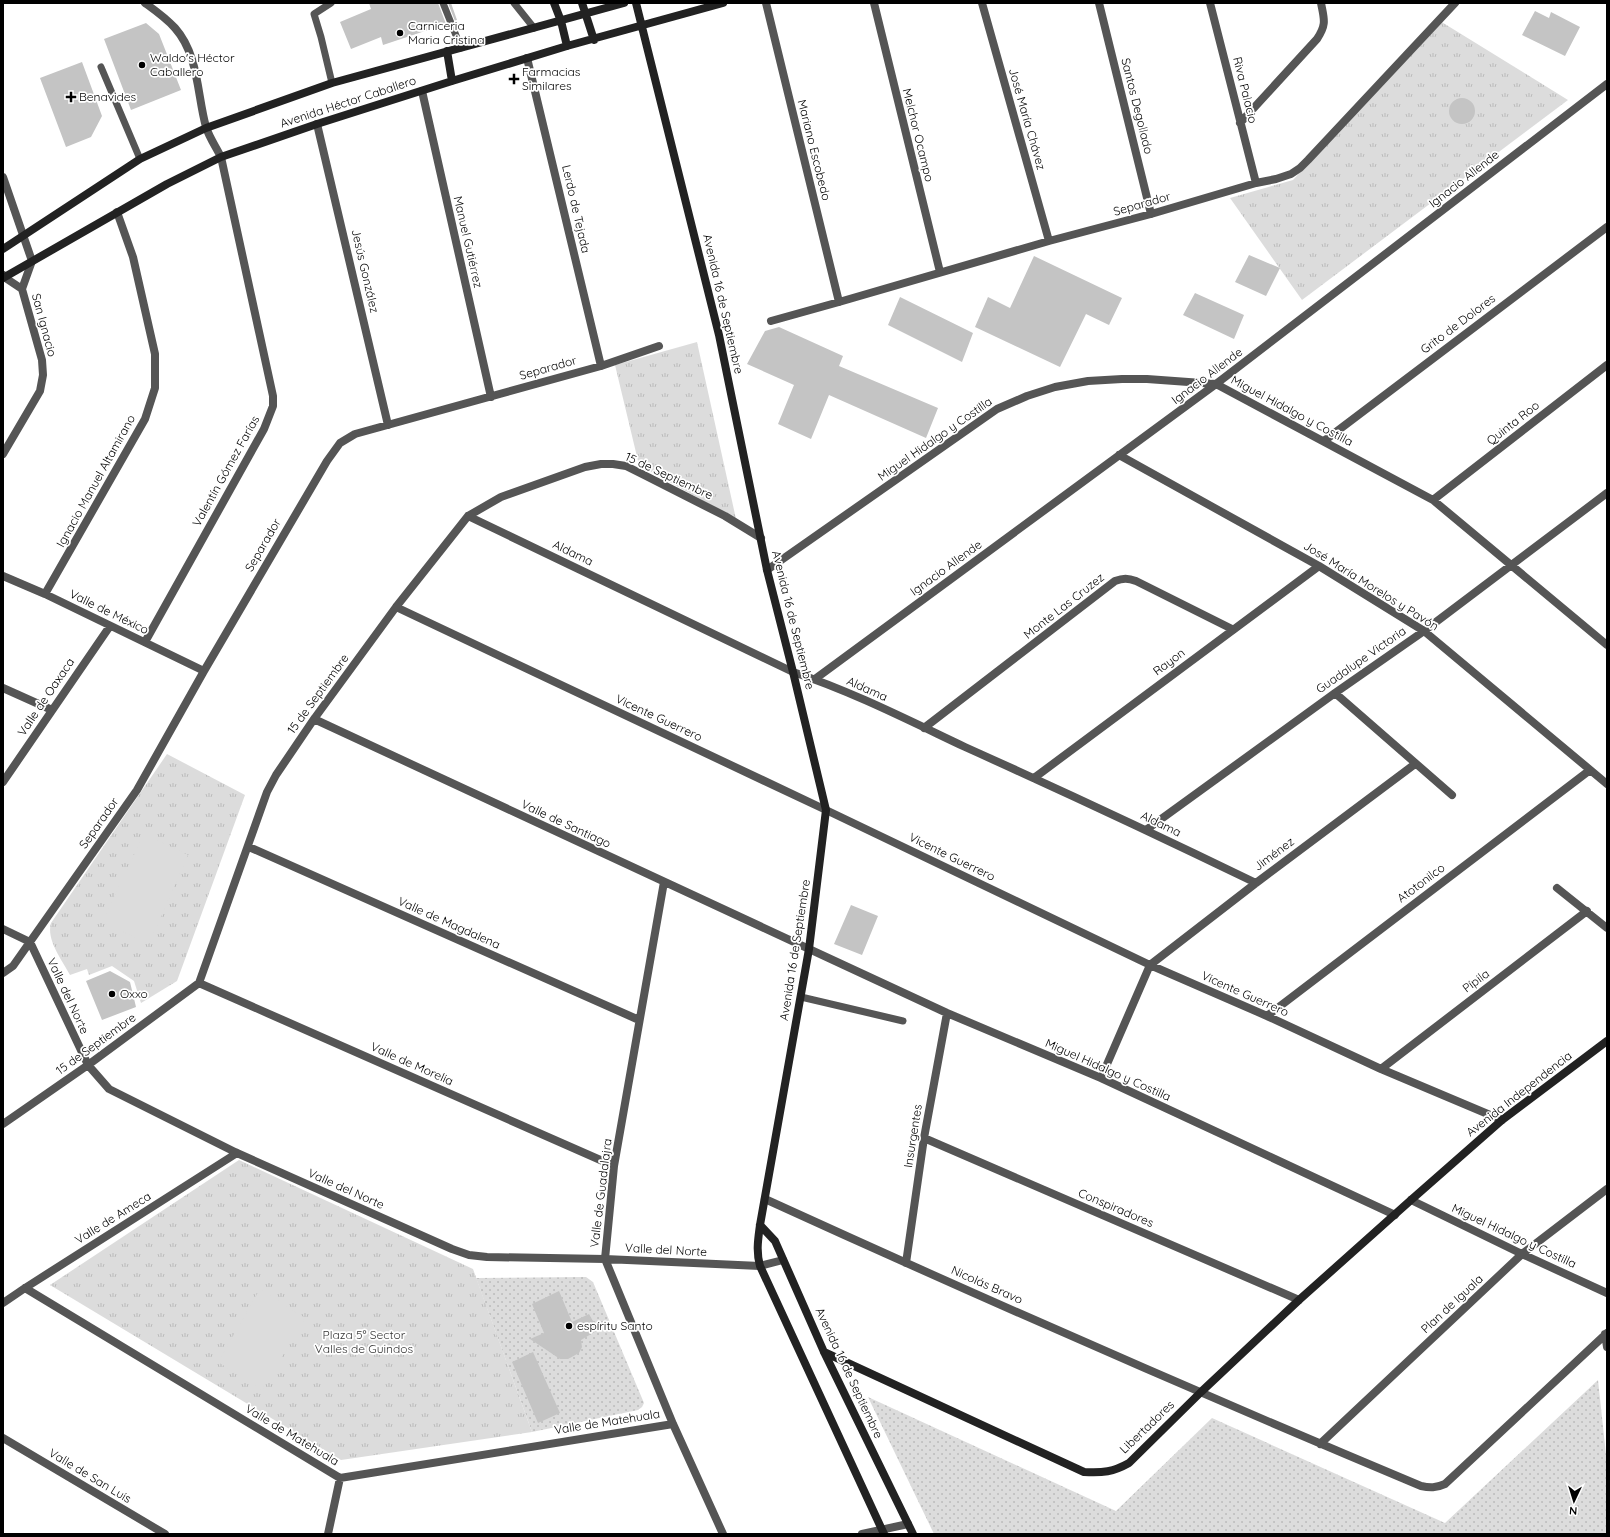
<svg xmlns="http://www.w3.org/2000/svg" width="1610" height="1537" font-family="Quicksand,sans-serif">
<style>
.grass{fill:url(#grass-dots)}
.park{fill:url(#park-tufts)}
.pitch{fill:#dcdcdc}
.building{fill:#c4c4c4}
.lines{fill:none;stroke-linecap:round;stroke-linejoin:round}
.lane{stroke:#555;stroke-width:7}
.street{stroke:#555;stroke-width:8}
.secondary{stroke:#222;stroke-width:8}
.poi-dot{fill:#000;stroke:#fff;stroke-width:1.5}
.labels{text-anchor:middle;stroke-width:3.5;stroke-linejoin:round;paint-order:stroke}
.poi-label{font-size:12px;fill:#000;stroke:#fff;text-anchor:start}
.street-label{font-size:12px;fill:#000;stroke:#fff}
.park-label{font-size:12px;fill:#333;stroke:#fff}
</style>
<defs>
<pattern id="grass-dots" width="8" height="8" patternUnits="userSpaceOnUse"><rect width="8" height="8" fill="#dcdcdc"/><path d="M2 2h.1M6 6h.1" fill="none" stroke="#bbb" stroke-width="1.8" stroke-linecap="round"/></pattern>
<pattern id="park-tufts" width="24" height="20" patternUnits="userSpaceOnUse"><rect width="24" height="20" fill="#dcdcdc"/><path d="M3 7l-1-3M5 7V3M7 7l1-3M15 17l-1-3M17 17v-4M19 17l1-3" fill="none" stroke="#bbb"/></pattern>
</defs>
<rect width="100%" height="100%" fill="#fff"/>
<!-- grass -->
<path class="grass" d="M 586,1277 L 593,1282 L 644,1403 L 642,1407 L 638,1410 L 532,1432 L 476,1278 Z
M 1598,1380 L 1607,1464 L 1607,1534 L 934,1534 L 868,1397 L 1116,1511 L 1212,1418 L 1445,1523 Z"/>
<!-- park -->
<path class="park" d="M 1440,21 L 1568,100 L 1302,300 L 1230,198 L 1293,180 Z
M 697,342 L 736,519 L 639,465 L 615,365 Z
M 167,754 L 245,795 L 177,981 L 141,1003 L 134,981 L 112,966 L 89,975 L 87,969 L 70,975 C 62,960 46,940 51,923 Z
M 239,1160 L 473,1269 L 532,1432 L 341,1460 L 50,1285 Z"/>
<!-- pitch -->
<path class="pitch" d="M 144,834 L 188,855 L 149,944 L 102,922 Z
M 260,1289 L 305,1318 L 262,1390 L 218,1362 Z"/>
<!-- building -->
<path class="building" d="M 369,3 L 438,3 L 446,24 L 383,45 L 381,37 L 351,49 L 340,22 L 371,9 Z
M 448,3 L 451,3 L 457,20 L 455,21 Z
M 1535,11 L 1549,18 L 1551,12 L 1580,27 L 1565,56 L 1522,35 Z
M 146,23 L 159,34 L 181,90 L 131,110 L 104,39 Z
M 82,62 L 102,116 L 91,137 L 66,147 L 40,78 Z
M1449 111a13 13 0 1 1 26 0a13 13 0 1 1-26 0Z
M 1249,255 L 1280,268 L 1266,296 L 1235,282 Z
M 1034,256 L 1122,298 L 1109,325 L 1086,314 L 1060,367 L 975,327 L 988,297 L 1010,308 Z
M 1195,293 L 1244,315 L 1234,339 L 1183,315 Z
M 900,297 L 973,333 L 962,362 L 888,325 Z
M 779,327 L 843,356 L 839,366 L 938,408 L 926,438 L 829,395 L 811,439 L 778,424 L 794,385 L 747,364 L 765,331 Z
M 851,905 L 878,916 L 862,955 L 834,944 Z
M 110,971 L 130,982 L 136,1007 L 102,1020 L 86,981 Z
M 559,1291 L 572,1322 L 589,1314 L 598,1330 L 581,1340 L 582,1347 L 579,1353 L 568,1359 L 560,1359 L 530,1339 L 544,1333 L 532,1304 Z
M 533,1352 L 560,1413 L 538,1423 L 512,1362 Z"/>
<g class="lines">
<!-- lane -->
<path class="lane" d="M 331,3 L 314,14 L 321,37 L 332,83
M 443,3 L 461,48
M 514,3 L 534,28
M 101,67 L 140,159
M 801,997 L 903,1021"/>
<!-- street -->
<path class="street" d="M 766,3 L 839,302
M 874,3 L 940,272
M 982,3 L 1049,241
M 1099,3 L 1151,214
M 1210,3 L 1256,183
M 527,58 L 601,366
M 422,91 L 491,397
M 1240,123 L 1317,39 C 1327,24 1324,19 1321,3
M 317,124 L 388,425
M 3,177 L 32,261 L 22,289 L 42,360 L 43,375 L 40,391 L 3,454
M 3,275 L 4,277 L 22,289
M 771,321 L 839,302 L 1049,241 L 1151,214 L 1256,183 L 1276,179 L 1291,174 L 1300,168 L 1308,160 L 1455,3
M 1324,441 L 1607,227
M 1119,455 L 1319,566 L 1424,631 L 1607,784
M 1433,500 L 1607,365
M 468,516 L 793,672 C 851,691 910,721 965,747 C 1063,791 1159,836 1256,883
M 767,570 L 997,409 L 1027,396 L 1055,387 L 1088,381 L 1122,379 L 1147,379 L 1216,384 L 1433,500 L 1607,645
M 3,576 L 45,594 L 204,671
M 45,594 L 145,419 L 155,388 L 155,354 L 133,257 L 117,212
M 396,607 L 826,810 L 1150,965 L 1267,1016 L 1381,1069 L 1502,1120
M 145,642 L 264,429 L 273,406 L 273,396 L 221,157 C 216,147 209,137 206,127 C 197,95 199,55 175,28 C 166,18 156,11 145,3
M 815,679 L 1216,384 L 1607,84
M 3,688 L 52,710
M 1335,693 L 1452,795
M 314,719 L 947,1013 L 1101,1078 L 1395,1215
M 924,728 L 1115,581 C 1123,578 1128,578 1136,581 L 1232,629
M 1034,778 L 1319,566
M 3,782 L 110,626
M 1146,830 L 1335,693 L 1424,631 L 1607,493
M 249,847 L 639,1020
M 664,882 L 614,1166 L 605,1259 L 673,1424 L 723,1534
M 1557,888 L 1607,928
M 3,929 L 30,942 L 88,1065 L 109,1089 L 237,1153 L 452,1249 L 469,1255 L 487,1257 L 605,1259 L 760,1266 L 783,1260
M 3,973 L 13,966 L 137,790 L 204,671 L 327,461 L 340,443 L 355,434 L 601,366 L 659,346
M 199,983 L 614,1166
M 1267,1016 L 1590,770
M 1381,1069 L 1587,911
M 1101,1078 L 1150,965 L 1256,883 L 1415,764
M 3,1124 L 88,1065 L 199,983 L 267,792 L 276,775 L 314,719 L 396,607 L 468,516 L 501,497 L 585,467 L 601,464 L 613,464 L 626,466 L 644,475 L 725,516 L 761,538
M 924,1138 L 1299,1300
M 765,1199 C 982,1298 1201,1394 1421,1486 C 1430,1488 1436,1488 1445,1484 L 1607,1333
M 1411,1200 L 1522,1254 L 1607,1293
M 906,1263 L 924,1138 L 947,1013
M 25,1288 L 340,1478 L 673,1424
M 3,1303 L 25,1288 L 237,1153
M 1605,1334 L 1607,1347
M 3,1438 L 165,1534
M 1320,1444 L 1522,1254 L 1607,1189
M 328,1534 L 340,1478
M 862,1534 L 908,1524"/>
<!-- secondary -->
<path class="secondary" d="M 554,3 L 561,21 L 567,46
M 582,3 L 594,40
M 636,3 L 719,335 L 767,570 L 793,672 L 826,810 L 809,949 L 760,1225 C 758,1240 756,1251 760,1266 L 884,1534
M 447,51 L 452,81
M 3,249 L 140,159 L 206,128 L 332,83 L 624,3
M 3,278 L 167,184 L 221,157 L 317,124 L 452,81 L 567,46 L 723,3
M 760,1225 L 775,1241 L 824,1352 L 913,1534
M 824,1352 L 1084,1472 C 1103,1473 1113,1472 1129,1463 L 1201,1392 L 1299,1300 L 1411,1200 L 1502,1120 L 1607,1041"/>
</g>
<!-- markers -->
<g class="poi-dot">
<circle cx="400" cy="33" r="4"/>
<circle cx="142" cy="65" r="4"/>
<path d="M512 73h4v4h4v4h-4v4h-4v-4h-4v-4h4z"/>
<path d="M69 91h4v4h4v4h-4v4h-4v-4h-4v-4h4z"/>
<circle cx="112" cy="994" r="4"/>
<circle cx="569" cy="1326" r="4"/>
</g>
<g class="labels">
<!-- poi labels -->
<g class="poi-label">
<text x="408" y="30">Carniceria<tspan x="408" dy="14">Maria Cristina</tspan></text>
<text x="150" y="62">Waldo's Héctor<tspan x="150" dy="14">Caballero</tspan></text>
<text x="522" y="76">Farmacias<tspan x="522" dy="14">Similares</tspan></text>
<text x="79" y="101">Benavides</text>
<text x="120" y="998">Oxxo</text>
<text x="577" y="1330">espíritu Santo</text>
</g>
<!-- street labels -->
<g class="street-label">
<text transform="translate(1245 90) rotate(76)" y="4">Riva Palacio</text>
<text transform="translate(348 102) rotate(-18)" y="4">Avenida Héctor Caballero</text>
<text transform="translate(1137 106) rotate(76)" y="4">Santos Degollado</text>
<text transform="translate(1027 119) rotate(74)" y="4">José María Chávez</text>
<text transform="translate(918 135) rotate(76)" y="4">Melchor Ocampo</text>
<text transform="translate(814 150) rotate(76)" y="4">Mariano Escobedo</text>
<text transform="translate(1464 179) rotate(-38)" y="4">Ignacio Allende</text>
<text transform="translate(1142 204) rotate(-16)" y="4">Separador</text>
<text transform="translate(576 209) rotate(77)" y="4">Lerdo de Tejada</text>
<text transform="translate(468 242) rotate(77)" y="4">Manuel Gutiérrez</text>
<text transform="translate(365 271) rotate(77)" y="4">Jesús González</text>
<text transform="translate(723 304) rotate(77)" y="4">Avenida 16 de Septiembre</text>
<text transform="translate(1458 324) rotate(-37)" y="4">Grito de Dolores</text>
<text transform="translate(44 325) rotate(75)" y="4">San Ignacio</text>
<text transform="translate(548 368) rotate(-16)" y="4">Separador</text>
<text transform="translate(1207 376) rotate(-37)" y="4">Ignacio Allende</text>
<text transform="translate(1292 411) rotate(28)" y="4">Miguel Hidalgo y Costilla</text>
<text transform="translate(1513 423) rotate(-38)" y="4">Quinta Roo</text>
<text transform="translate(935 439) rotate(-35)" y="4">Miguel Hidalgo y Costilla</text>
<text transform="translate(226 471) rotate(-61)" y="4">Valentín Gómez Farías</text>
<text transform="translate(669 476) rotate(25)" y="4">15 de Septiembre</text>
<text transform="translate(96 481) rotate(-61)" y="4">Ignacio Manuel Altamirano</text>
<text transform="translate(263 545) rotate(-60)" y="4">Separador</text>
<text transform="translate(573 553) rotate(26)" y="4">Aldama</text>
<text transform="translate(946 568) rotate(-36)" y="4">Ignacio Allende</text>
<text transform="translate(1371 586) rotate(32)" y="4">José María Morelos y Pavón</text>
<text transform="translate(1064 606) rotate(-38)" y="4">Monte Las Cruzez</text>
<text transform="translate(109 612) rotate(26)" y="4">Valle de México</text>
<text transform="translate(793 620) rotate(76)" y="4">Avenida 16 de Septiembre</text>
<text transform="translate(1361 660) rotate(-35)" y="4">Guadalupe Victoria</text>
<text transform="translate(1169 662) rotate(-37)" y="4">Rayon</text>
<text transform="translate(867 689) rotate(24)" y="4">Aldama</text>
<text transform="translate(318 694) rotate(-54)" y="4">15 de Septiembre</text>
<text transform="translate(46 697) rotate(-56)" y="4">Valle de Oaxaca</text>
<text transform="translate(659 718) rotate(25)" y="4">Vicente Guerrero</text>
<text transform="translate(99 823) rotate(-55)" y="4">Separador</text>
<text transform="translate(566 824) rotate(25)" y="4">Valle de Santiago</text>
<text transform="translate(1161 824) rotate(26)" y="4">Aldama</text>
<text transform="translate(1274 854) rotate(-37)" y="4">Jiménez</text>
<text transform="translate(952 857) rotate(26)" y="4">Vicente Guerrero</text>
<text transform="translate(1421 883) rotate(-37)" y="4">Atotonilco</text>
<text transform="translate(449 923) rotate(24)" y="4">Valle de Magdalena</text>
<text transform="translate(795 950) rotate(-81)" y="4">Avenida 16 de Septiembre</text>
<text transform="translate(1476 981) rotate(-37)" y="4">Pípila</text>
<text transform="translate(1245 994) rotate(24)" y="4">Vicente Guerrero</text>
<text transform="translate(68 996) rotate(65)" y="4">Valle del Norte</text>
<text transform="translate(96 1044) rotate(-36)" y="4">15 de Septiembre</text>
<text transform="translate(412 1064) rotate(24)" y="4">Valle de Morelia</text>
<text transform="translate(1108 1070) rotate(24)" y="4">Miguel Hidalgo y Costilla</text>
<text transform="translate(1519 1094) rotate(-38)" y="4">Avenida Independencia</text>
<text transform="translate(913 1136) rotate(-81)" y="4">Insurgentes</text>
<text transform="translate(346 1189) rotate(24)" y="4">Valle del Norte</text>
<text transform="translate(601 1193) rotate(-83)" y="4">Valle de Guadalajra</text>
<text transform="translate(1116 1208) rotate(23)" y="4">Conspiradores</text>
<text transform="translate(113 1218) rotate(-32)" y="4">Valle de Ameca</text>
<text transform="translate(1514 1236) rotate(25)" y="4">Miguel Hidalgo y Costilla</text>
<text transform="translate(666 1250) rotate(3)" y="4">Valle del Norte</text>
<text transform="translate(987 1285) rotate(24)" y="4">Nicolás Bravo</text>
<text transform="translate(1452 1304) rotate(-43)" y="4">Plan de Iguala</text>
<text transform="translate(849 1373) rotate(65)" y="4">Avenida 16 de Septiembre</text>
<text transform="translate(607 1422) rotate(-9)" y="4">Valle de Matehuala</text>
<text transform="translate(1147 1427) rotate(-44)" y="4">Libertadores</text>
<text transform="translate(292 1435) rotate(31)" y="4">Valle de Matehuala</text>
<text transform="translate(90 1476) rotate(31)" y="4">Valle de San Luis</text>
</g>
<!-- park labels -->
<g class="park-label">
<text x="364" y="1339">Plaza 5° Sector<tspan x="364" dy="14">Valles de Guindos</tspan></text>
</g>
</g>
<!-- border -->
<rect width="1610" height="1537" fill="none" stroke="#000000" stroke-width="8"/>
<!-- north arrow -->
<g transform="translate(1574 1501) rotate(184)" stroke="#ffffff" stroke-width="3" paint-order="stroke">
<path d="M0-3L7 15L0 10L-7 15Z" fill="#000000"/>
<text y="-6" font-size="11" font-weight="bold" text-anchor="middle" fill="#000000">N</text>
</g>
</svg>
